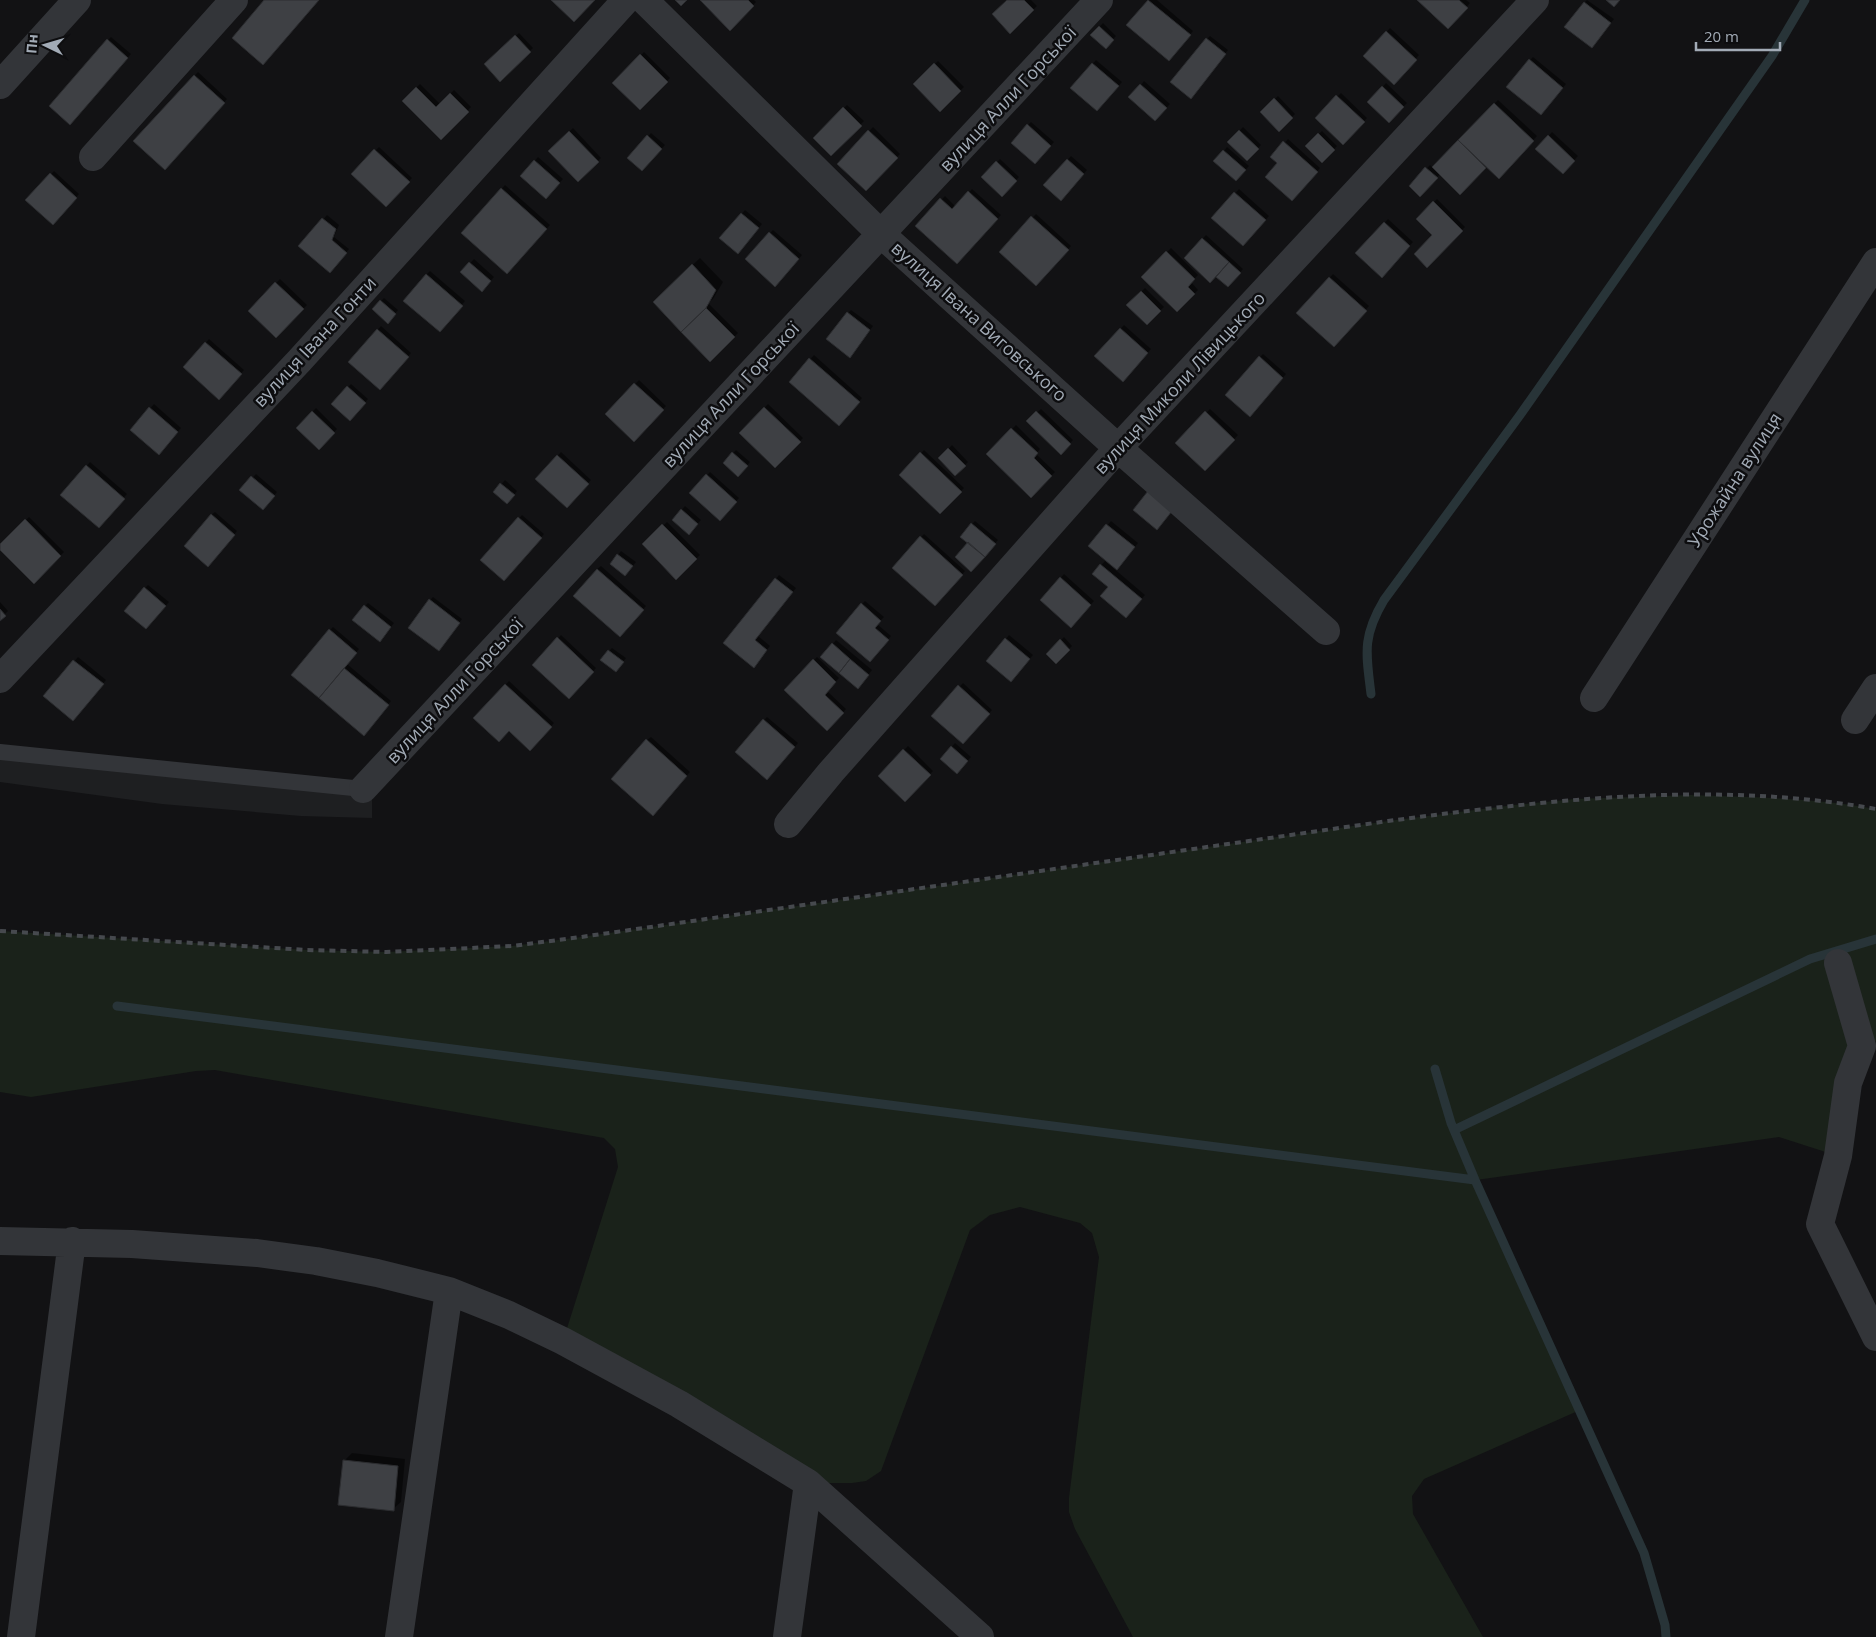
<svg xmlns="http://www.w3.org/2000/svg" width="1876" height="1637" font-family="'Open Sans',sans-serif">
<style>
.built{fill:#1e1f21}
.green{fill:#1a221a}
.shadow{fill:#0007}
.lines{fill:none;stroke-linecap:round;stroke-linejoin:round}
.stream{stroke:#283438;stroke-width:9}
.building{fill:#3e4044;stroke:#2c2d30}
.service{stroke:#333539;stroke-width:16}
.minor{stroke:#333539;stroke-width:28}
.rail{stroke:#46494e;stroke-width:4;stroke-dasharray:6 5;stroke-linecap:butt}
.labels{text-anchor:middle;stroke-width:5;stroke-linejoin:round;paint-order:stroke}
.street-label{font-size:18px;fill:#a2abb6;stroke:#0d0d0f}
</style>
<rect width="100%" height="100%" fill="#121214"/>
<!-- built -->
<path class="built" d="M 0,754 L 372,794 L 372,818 L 301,816 L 162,804 L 0,782 Z"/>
<!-- green -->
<path class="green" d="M 1691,795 C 1753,797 1815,798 1876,809 L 1876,1041 L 1862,1046 L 1838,1156 L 1779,1137 L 1476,1180 L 1580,1410 L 1424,1479 L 1412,1496 L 1413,1514 L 1483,1637 L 1133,1637 L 1075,1529 L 1069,1512 L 1069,1498 L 1099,1257 L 1092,1233 L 1080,1223 L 1020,1207 L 990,1215 L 970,1230 L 881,1471 L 866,1481 L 852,1483 L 808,1483 L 563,1341 L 618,1167 L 615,1149 L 604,1138 L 215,1070 L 196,1071 L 31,1097 L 0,1092 L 0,931 L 307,950 L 386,952 L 512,946 L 581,937 L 1388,821 L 1514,805 L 1575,799 Z"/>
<!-- shadow -->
<path class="shadow" d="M 701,0 L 754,0 L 756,2 L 730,29 Z
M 1008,0 L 1031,0 L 1037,6 L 1010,32 Z
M 1149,0 L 1157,0 L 1193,31 L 1172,56 L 1128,25 Z
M 1419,0 L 1466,0 L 1470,3 L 1448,27 Z
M 1587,0 L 1614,19 L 1595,43 L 1585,2 Z
M 1103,23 L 1116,36 L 1106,47 L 1092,35 Z
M 1390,28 L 1419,55 L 1394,83 L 1365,56 Z
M 519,33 L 533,48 L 500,80 L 486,64 Z
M 1210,36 L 1228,50 L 1194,94 L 1207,39 Z
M 111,37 L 131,54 L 73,119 L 108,40 Z
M 644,52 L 670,78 L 640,108 L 614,83 Z
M 1533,57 L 1566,84 L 1545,110 L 1530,60 Z
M 1096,60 L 1122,82 L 1101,106 L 1072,87 Z
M 938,61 L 964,87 L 940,110 L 915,84 Z
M 198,72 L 227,99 L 165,168 L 135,141 Z
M 1144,81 L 1170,104 L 1155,120 L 1141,85 Z
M 1386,83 L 1407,103 L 1389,121 L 1369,102 Z
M 420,84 L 440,104 L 454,90 L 471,107 L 441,138 L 403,101 Z
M 1341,93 L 1367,118 L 1343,143 L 1316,118 Z
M 1278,96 L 1295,114 L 1279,130 L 1262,112 Z
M 1498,100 L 1537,136 L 1499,177 L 1486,166 L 1460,193 L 1440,174 L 1420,195 L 1410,186 L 1430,165 L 1433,168 Z
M 847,105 L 864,121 L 831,154 L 814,138 Z
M 1031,122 L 1054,142 L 1039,159 L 1028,125 Z
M 873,127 L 900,154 L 866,189 L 839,163 Z
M 1243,127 L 1261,145 L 1247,160 L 1229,142 Z
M 573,128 L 601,158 L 578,180 L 549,151 Z
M 1322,131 L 1337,146 L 1322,162 L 1306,146 Z
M 1552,132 L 1578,156 L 1563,172 L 1537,149 Z
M 651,133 L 665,145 L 642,170 L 629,158 Z
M 1288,139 L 1320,168 L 1296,196 L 1279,163 L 1272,157 Z
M 379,147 L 412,178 L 386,205 L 353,173 Z
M 1227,147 L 1249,166 L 1236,180 L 1224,151 Z
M 1071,156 L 1087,170 L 1064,196 L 1045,185 Z
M 538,157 L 563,179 L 546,197 L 522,176 Z
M 1000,159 L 1019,177 L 1002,195 L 983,177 Z
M 54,171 L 79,194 L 53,223 L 27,200 Z
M 505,185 L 550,225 L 510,269 L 463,233 Z
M 972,189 L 1001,215 L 957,262 L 917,226 L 945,196 L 956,207 Z
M 1239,189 L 1269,216 L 1247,241 L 1213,218 Z
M 1437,199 L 1465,227 L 1427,266 L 1433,235 L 1417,219 Z
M 745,210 L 762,224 L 741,249 L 721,238 Z
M 1036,214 L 1071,246 L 1036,285 L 1000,252 Z
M 327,215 L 339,225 L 334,237 L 349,249 L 334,268 L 300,246 Z
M 1388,219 L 1413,242 L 1382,276 L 1357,253 Z
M 773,230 L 802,255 L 779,282 L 770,233 Z
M 1206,235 L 1243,269 L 1228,286 L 1216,275 L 1185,258 Z
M 1171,248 L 1198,275 L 1191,282 L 1198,290 L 1177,311 L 1143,277 Z
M 700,258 L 723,282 L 713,299 L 708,303 L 738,333 L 710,361 L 654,302 Z
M 474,259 L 494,277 L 485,287 L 462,272 Z
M 430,271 L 465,301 L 443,327 L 426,275 Z
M 1333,274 L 1369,306 L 1334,345 L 1298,313 Z
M 280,279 L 307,305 L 276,337 L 249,311 Z
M 1145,288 L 1164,307 L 1147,323 L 1128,305 Z
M 384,298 L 398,310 L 391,319 L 373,309 Z
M 851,310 L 873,326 L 853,353 L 848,313 Z
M 1124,325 L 1151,349 L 1123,380 L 1096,355 Z
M 381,326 L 411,353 L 383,385 L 350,361 Z
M 209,339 L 244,370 L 219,398 L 184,367 Z
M 1263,354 L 1286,374 L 1254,412 L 1260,357 Z
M 814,355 L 862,398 L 842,421 L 790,382 Z
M 639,380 L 666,406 L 634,440 L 607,414 Z
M 351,384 L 368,399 L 353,416 L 332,404 Z
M 154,404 L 181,428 L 162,450 L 131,430 Z
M 768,404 L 803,438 L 775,467 L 741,433 Z
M 316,408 L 337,429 L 319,448 L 297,428 Z
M 1041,409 L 1073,440 L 1061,453 L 1028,421 Z
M 1210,409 L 1238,435 L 1205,470 L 1177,443 Z
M 1016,425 L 1040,449 L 1036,454 L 1055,472 L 1031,496 L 988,454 Z
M 952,445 L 968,462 L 955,475 L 940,458 Z
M 736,450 L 750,462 L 742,472 L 724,463 Z
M 924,450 L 964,488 L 940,512 L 901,475 Z
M 561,452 L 591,480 L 567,506 L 537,479 Z
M 90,462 L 127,494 L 102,523 L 62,495 Z
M 710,472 L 739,498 L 720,519 L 691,493 Z
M 256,474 L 277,492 L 266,505 L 241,490 Z
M 505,480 L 517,491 L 511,499 L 495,492 Z
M 685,506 L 701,520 L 689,533 L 674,519 Z
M 215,512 L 237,531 L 212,562 L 211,515 Z
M 522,515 L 544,534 L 508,576 L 482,560 Z
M 29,517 L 64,552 L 34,582 L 0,548 L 0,546 Z
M 975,521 L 998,540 L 974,567 L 969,542 L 972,524 Z
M 1111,521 L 1138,543 L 1121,565 L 1090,546 Z
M 667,522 L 700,555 L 676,578 L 644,544 Z
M 924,534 L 965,571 L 938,601 L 893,568 Z
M 621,551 L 636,562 L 629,571 L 618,555 Z
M 1105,561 L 1145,595 L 1129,613 L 1110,587 L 1094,573 Z
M 601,566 L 646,606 L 623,632 L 597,569 Z
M 1064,574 L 1094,601 L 1074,623 L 1041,600 Z
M 779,575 L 796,588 L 758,636 L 770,646 L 757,662 L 725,643 Z
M 148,585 L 169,602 L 150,624 L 145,588 Z
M 433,597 L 462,619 L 442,646 L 430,600 Z
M 865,601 L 884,617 L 877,624 L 891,636 L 873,657 L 862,604 Z
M 0,602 L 8,611 L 0,619 Z
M 368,603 L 394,623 L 383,637 L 365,606 Z
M 333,627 L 359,649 L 347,664 L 391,701 L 367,731 L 330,630 Z
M 561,635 L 596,668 L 569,698 L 534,665 Z
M 1009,635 L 1033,655 L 1014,677 L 988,661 Z
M 1064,637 L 1072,646 L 1056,662 L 1048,654 Z
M 836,640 L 872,670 L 861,684 L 822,657 Z
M 612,648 L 626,658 L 619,667 L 609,651 Z
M 78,657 L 106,680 L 76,716 L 45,696 Z
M 817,657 L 839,678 L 827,691 L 846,709 L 827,730 L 785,690 Z
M 509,681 L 554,723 L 530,749 L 509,730 L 474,718 Z
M 963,683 L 992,710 L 963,742 L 933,716 Z
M 767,717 L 798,743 L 771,775 L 764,720 Z
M 651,737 L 690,772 L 656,811 L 647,740 Z
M 955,743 L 971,757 L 960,769 L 941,759 Z
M 908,746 L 933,771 L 905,800 L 879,776 Z
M 352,1453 L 405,1459 L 401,1502 L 393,1509 L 344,1461 Z"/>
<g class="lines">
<!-- stream -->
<path class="stream" d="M 1371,694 C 1366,653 1362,637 1384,600 L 1520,415 L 1772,56 L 1805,0
M 117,1006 L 1475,1180
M 1435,1069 L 1451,1123 L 1475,1180 L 1644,1553 L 1665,1625 L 1666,1637
M 1454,1130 L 1810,959 L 1876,939"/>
</g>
<!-- building -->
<path class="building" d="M 264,0 L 319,0 L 263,65 L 232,38 Z
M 551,0 L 595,0 L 574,22 Z
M 675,0 L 687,0 L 681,6 Z
M 700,0 L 748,0 L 754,6 L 730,31 Z
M 1007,0 L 1024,0 L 1034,10 L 1010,34 L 992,14 Z
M 1148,0 L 1191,35 L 1169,61 L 1126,25 Z
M 1417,0 L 1459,0 L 1468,8 L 1448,29 Z
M 1606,0 L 1620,0 L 1614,7 Z
M 1584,2 L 1611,23 L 1592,48 L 1564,27 Z
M 1099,26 L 1114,40 L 1106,49 L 1090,35 Z
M 1386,31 L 1417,60 L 1394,85 L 1363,56 Z
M 515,35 L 531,52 L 500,82 L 484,64 Z
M 1206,38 L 1226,54 L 1191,99 L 1170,82 Z
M 107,39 L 128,58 L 70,125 L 49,106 Z
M 640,54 L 668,82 L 640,110 L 612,83 Z
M 1529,59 L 1563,88 L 1541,115 L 1506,87 Z
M 934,63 L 961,91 L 940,112 L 913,84 Z
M 1092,63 L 1119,86 L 1097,111 L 1070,88 Z
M 194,75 L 225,103 L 165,170 L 133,141 Z
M 1140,84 L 1167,108 L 1155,121 L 1128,97 Z
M 1382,86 L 1404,107 L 1389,123 L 1367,102 Z
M 416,87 L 436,107 L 450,93 L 469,112 L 441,140 L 402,101 Z
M 1336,95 L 1365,122 L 1343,145 L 1315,118 Z
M 1274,98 L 1293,118 L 1279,132 L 1260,112 Z
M 1494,103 L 1534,141 L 1499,179 L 1458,140 Z
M 843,107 L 862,126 L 831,156 L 813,138 Z
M 1027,124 L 1051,146 L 1035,164 L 1011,143 Z
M 868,130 L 898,158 L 866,191 L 837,164 Z
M 1239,130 L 1259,149 L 1247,161 L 1227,142 Z
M 569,131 L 599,162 L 578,182 L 548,151 Z
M 1318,133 L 1335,150 L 1322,163 L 1305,146 Z
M 647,135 L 662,149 L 642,171 L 627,158 Z
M 1548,135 L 1575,161 L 1563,174 L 1535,149 Z
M 1458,140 L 1486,168 L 1460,195 L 1432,167 Z
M 1283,141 L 1318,172 L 1292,201 L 1265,177 L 1277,163 L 1270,157 Z
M 374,149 L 410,182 L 386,207 L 351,174 Z
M 1223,150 L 1246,170 L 1236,181 L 1213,161 Z
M 1067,159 L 1084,174 L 1061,201 L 1043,185 Z
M 534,160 L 560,183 L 546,199 L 520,176 Z
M 996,161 L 1017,181 L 1002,197 L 981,177 Z
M 1425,167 L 1438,178 L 1420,197 L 1409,186 Z
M 50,173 L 77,198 L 53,225 L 25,200 Z
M 501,188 L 547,229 L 507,274 L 461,233 Z
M 968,191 L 998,219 L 957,264 L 915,226 L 940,198 L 952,209 Z
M 1234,192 L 1266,220 L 1243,246 L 1211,218 Z
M 1433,201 L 1463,231 L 1427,268 L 1414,254 L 1432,235 L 1416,219 Z
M 741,213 L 759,228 L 738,254 L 719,238 Z
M 1031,216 L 1069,250 L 1036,286 L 999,252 Z
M 322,218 L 336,229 L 332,240 L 347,253 L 330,273 L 298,246 Z
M 1384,222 L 1410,246 L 1382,278 L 1355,253 Z
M 769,232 L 799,259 L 775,287 L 745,259 Z
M 1202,238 L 1229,262 L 1210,283 L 1184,258 Z
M 1166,251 L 1195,279 L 1188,287 L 1195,294 L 1177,312 L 1141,277 Z
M 469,262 L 491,281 L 482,292 L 460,272 Z
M 1229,262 L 1241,273 L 1228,287 L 1216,277 Z
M 692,264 L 716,290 L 706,308 L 681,332 L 653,302 Z
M 426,274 L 463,306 L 440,332 L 403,301 Z
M 1329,277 L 1367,311 L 1334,347 L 1296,313 Z
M 275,282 L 304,309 L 276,338 L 248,311 Z
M 1141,291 L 1161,311 L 1147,325 L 1126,305 Z
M 380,300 L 396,314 L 388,324 L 372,309 Z
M 706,308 L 735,337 L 710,362 L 681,332 Z
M 847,312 L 870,330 L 850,358 L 826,339 Z
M 1120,328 L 1148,353 L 1123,382 L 1094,356 Z
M 377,329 L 409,357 L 380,390 L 348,362 Z
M 205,342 L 242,374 L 219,400 L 183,367 Z
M 1259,356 L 1283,378 L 1250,417 L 1225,395 Z
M 809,358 L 860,402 L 839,426 L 789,382 Z
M 634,383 L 664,410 L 634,442 L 605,414 Z
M 347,386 L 366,403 L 350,421 L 331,404 Z
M 149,407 L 178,432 L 159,455 L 130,430 Z
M 764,407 L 801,442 L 775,468 L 739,433 Z
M 312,411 L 335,433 L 319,450 L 296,428 Z
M 1036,411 L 1071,444 L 1061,455 L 1026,421 Z
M 1205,411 L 1235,440 L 1205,471 L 1175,443 Z
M 1011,428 L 1038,453 L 1034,458 L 1052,476 L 1031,498 L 986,454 Z
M 948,448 L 966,466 L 955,476 L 938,458 Z
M 732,452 L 748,466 L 738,477 L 723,463 Z
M 920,452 L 962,492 L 940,514 L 899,475 Z
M 557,455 L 589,484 L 567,508 L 535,479 Z
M 86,465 L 125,499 L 99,528 L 60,495 Z
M 706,474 L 737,502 L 720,521 L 689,493 Z
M 251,476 L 275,496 L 263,510 L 239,490 Z
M 500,483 L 515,495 L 507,504 L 493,492 Z
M 1148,491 L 1172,511 L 1157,530 L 1133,510 Z
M 681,509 L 698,524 L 689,535 L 672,520 Z
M 211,514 L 235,535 L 208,567 L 184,546 Z
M 518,517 L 542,538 L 504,581 L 480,560 Z
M 25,519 L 61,556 L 34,584 L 0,550 L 0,544 Z
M 971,523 L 996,544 L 985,557 L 960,537 Z
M 662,524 L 697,559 L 676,580 L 642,544 Z
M 1106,524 L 1135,547 L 1117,570 L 1088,546 Z
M 920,536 L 963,575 L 935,606 L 892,568 Z
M 968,542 L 985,557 L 971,572 L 955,557 Z
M 617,554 L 633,566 L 625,576 L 610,564 Z
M 1100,564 L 1142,599 L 1126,618 L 1100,596 L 1108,587 L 1092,574 Z
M 597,569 L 644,610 L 620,637 L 573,596 Z
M 1060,577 L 1091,605 L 1071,628 L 1040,600 Z
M 775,578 L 793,592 L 755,640 L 767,650 L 754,668 L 723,643 Z
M 144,587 L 166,606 L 146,629 L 124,611 Z
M 429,599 L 460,623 L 439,651 L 408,628 Z
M 861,603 L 881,621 L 875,628 L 889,640 L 870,662 L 836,633 Z
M 364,605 L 391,627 L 380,642 L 352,620 Z
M 0,609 L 6,616 L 0,621 Z
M 329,629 L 357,653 L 319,698 L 291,675 Z
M 557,637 L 594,672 L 569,699 L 532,665 Z
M 1005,638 L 1030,659 L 1011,682 L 986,661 Z
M 1060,639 L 1070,650 L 1056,664 L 1046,654 Z
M 832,643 L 850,659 L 839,673 L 820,657 Z
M 608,650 L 624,662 L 616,672 L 600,660 Z
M 813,659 L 836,682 L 825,695 L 844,713 L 827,731 L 784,690 Z
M 850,659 L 869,675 L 858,689 L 839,673 Z
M 73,660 L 104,684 L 73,721 L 43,696 Z
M 344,668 L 389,705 L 364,736 L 319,698 Z
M 505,684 L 552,727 L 530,751 L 509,731 L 499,742 L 473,718 Z
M 958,685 L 990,714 L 963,744 L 931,716 Z
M 763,719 L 795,747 L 767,780 L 735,752 Z
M 646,739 L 687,776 L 653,816 L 611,779 Z
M 951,746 L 968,761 L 957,774 L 940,759 Z
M 903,749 L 931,775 L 905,802 L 878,776 Z
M 343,1460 L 398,1466 L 394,1511 L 338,1505 Z"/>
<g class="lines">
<!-- service -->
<path class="service" d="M 0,752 L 363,789"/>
<!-- minor -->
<path class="minor" d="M 644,0 L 881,234 L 1118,448 L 1326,631
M 0,85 L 77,0
M 93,157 L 234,0
M 0,679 L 300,360 L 626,0
M 1594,698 L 1876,262
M 1855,720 L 1876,688
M 363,789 L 1099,0
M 788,824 L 831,772 L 1118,448 L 1535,0
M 1838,963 L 1862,1046 L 1848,1083 L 1838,1156 L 1820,1224 L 1876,1337
M 0,1241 L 132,1244 L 257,1253 L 316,1261 L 377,1273 L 449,1291 L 509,1315 L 563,1341 L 679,1404 L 808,1483 L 787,1637
M 808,1483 L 980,1637
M 21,1637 L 72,1241
M 399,1637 L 449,1291"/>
<!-- rail -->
<path class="rail" d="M 0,931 L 307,950 L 386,952 L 512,946 L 581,937 L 1388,821 C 1549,800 1715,780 1876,809"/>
</g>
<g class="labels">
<!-- street labels -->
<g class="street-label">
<text transform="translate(1008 99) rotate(-47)" y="6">вулиця Алли Горської</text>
<text transform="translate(979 322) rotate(42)" y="6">вулиця Івана Виговського</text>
<text transform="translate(315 342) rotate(-47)" y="6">вулиця Івана Гонти</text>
<text transform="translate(1180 383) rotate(-47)" y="6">вулиця Миколи Лівицького</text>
<text transform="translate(731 395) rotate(-47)" y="6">вулиця Алли Горської</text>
<text transform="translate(1735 480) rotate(-57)" y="6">Урожайна вулиця</text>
<text transform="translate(455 691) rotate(-47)" y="6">вулиця Алли Горської</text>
</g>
</g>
<!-- north arrow -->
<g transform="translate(45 45) rotate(275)" stroke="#0d0d0f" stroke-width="4" paint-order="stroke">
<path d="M0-4L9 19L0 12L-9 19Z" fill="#a2abb6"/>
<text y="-8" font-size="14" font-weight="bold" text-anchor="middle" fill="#a2abb6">Пн</text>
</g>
<!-- scale -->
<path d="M1696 42v8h84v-8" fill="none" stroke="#a2abb6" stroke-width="2.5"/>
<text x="1704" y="42" font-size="15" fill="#a2abb6" stroke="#0d0d0f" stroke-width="4" paint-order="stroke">20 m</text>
</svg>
